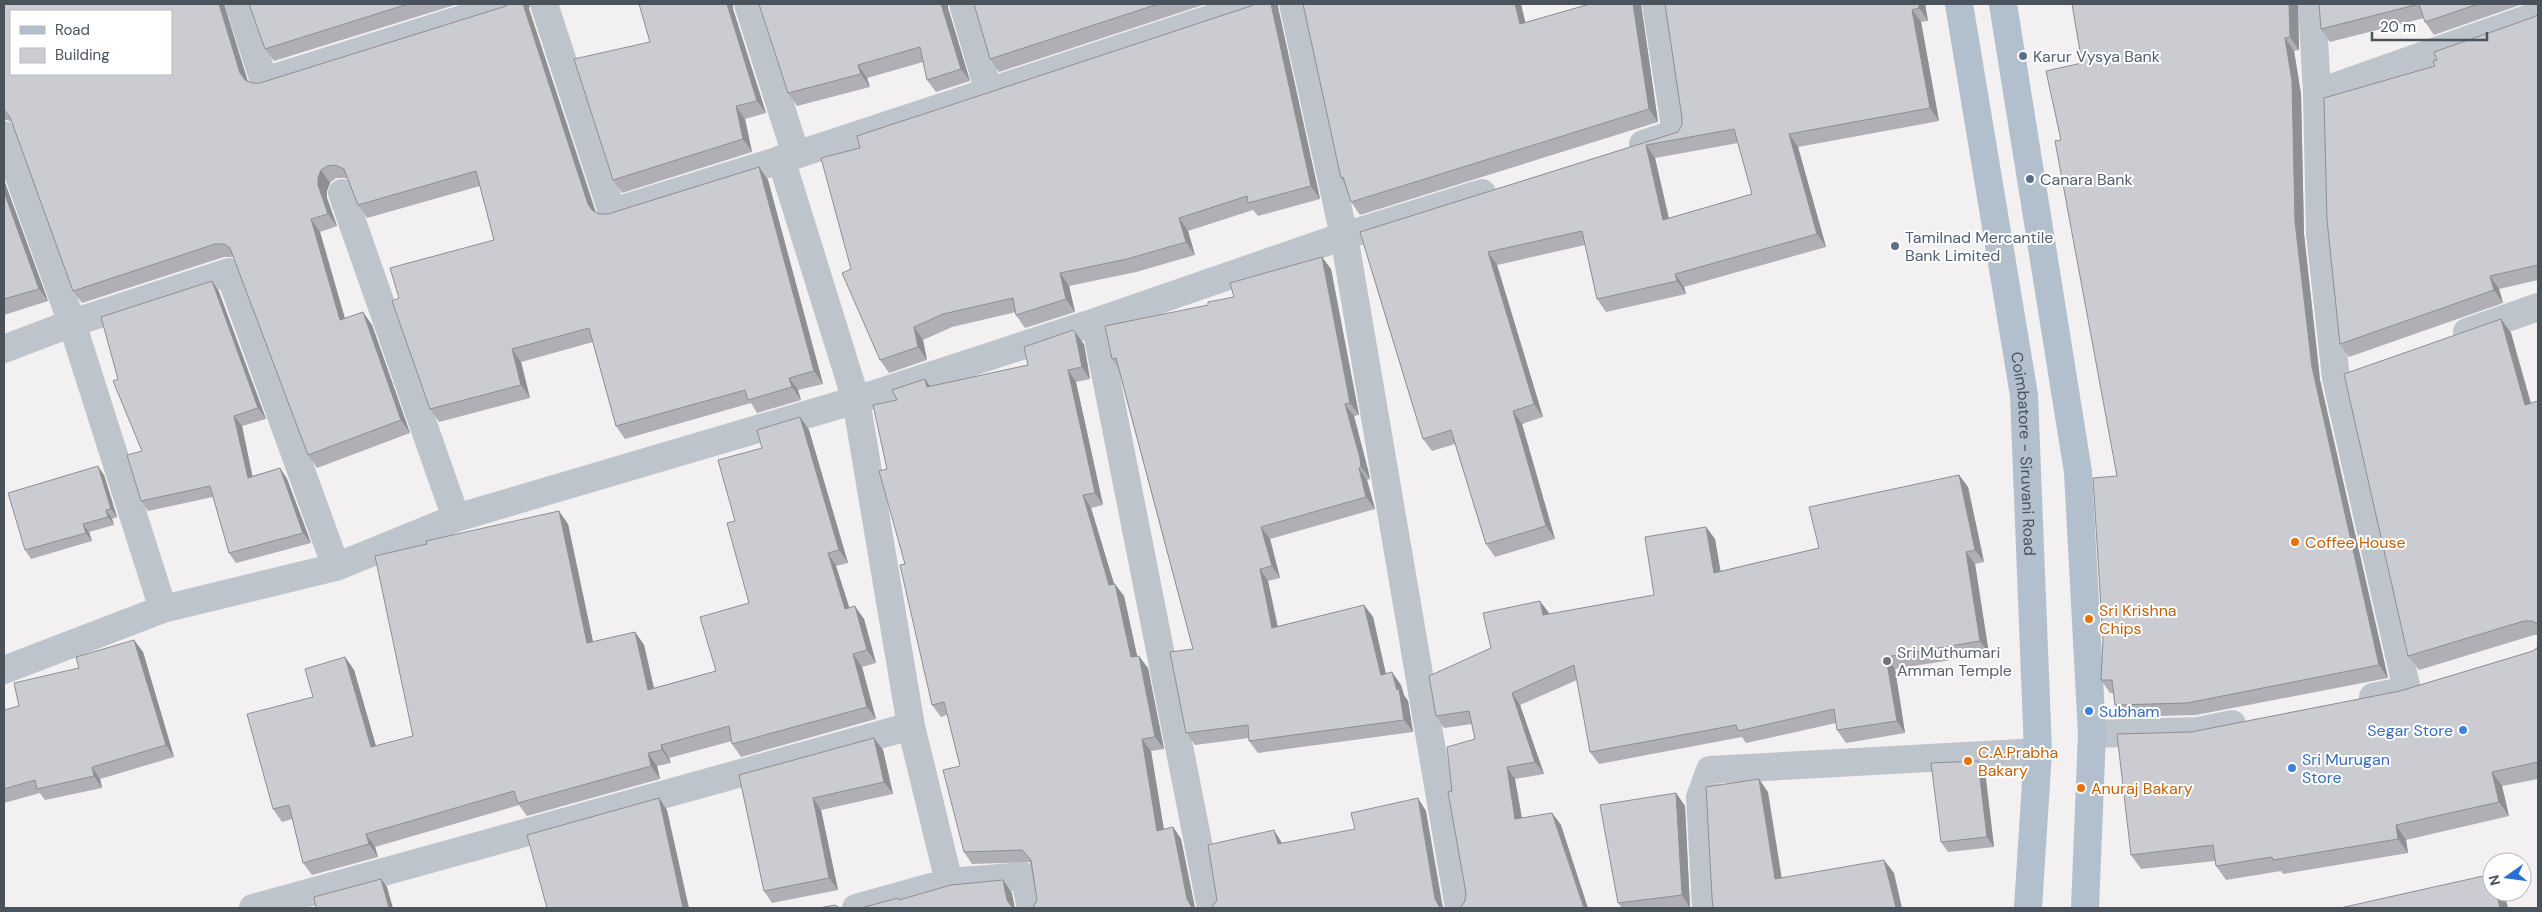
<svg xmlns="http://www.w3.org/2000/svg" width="2542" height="912" font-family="'DM Sans',sans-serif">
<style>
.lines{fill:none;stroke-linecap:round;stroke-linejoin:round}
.street{stroke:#bdc4cb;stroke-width:28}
.primary{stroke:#b2bfcc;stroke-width:28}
.wall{fill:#afafb5;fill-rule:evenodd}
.shaded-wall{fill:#8e8f93}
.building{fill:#cbccd2;stroke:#8e8f93;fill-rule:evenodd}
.service-dot{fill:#5c6f8a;stroke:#fff;stroke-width:2}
.food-dot{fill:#e8710a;stroke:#fff;stroke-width:2}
.worship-dot{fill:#6b7280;stroke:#fff;stroke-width:2}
.shop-dot{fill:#3f7fe0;stroke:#fff;stroke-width:2}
.labels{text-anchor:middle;stroke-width:4;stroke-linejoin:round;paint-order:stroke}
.service-label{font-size:16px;fill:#4e5e75;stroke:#fff;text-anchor:start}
.street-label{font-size:16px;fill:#4a535c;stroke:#fff}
.food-label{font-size:16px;fill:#c56008;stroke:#fff;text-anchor:start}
.worship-label{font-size:16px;fill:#5b616d;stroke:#fff;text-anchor:start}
.shop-label{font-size:16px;fill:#366cbe;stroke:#fff;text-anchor:start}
</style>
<rect width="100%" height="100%" fill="#f2f0f0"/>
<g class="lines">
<!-- street -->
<path class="street" d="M 239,4 L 264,81 L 510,4
M 544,4 L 612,212 L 796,155 L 1255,4
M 748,4 L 796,155
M 963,4 L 989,92
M 1293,4 L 1344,236 L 1459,908
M 2312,4 L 2317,93 L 2320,234 L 2336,378 L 2407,690 L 2373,697
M 2317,93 L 2538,15
M 4,135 L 72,323 L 163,609
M 1643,144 L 1676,133 L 1656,4
M 781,159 L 856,400 L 911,726 L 949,882 L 856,908
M 342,193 L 456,518
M 1095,322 L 1211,908
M 2467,332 L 2538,307
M 4,349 L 72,323 L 229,272 L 336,567
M 4,670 L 163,609 L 336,567 L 456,518 L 856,400 L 1095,322 L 1344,236 L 1482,193
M 2092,734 L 2198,731 L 2232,724
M 949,882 L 1024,876 L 1031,908
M 253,908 L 911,726
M 1706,908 L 1700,797 L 1710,770 L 2038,752"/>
<!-- primary -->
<g class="primary">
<path id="s1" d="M 1959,4 L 2024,395 L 2038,752 L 2028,908"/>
<path d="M 2003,4 L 2078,472 L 2092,734 L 2085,908"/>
</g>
</g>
<!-- wall -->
<path class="wall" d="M 4,4 L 224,4 L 248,81 L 252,83 L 260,83 L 529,9 L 596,212 L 599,214 L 608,214 L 759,167 L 768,180 L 823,384 L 798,390 L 801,400 L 757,413 L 751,403 L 625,439 L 616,426 L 593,342 L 521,362 L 530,398 L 439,422 L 430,409 L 399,298 L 494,240 L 480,186 L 367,218 L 358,205 L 348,179 L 344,178 L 336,178 L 330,183 L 327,191 L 327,198 L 337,226 L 320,232 L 345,318 L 363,312 L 372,325 L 410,433 L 317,468 L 308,455 L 234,258 L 233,257 L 224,257 L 82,303 L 73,291 L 12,122 L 7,120 L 4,120 Z
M 249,4 L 458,4 L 274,61 L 265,49 Z
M 974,4 L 1206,4 L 999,72 L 990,59 Z
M 1590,4 L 1641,4 L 1658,122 L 1360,215 L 1351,202 L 1345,184 L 1341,178 L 1526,23 Z
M 1665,4 L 1925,4 L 1928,21 L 1921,22 L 1939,121 L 1798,147 L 1826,247 L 1684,287 L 1686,294 L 1606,312 L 1597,299 L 1585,245 L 1497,265 L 1543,417 L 1522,424 L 1555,539 L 1495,557 L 1486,544 L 1455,444 L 1432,451 L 1423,439 L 1360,232 L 1678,132 L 1682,125 L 1682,118 ZM 1738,143 L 1752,194 L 1669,218 L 1655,158 Z
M 2072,4 L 2298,4 L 2299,50 L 2294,51 L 2301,94 L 2304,234 L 2320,380 L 2388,678 L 2196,715 L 2124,717 L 2115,705 L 2113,693 L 2110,693 L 2101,680 L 2117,476 L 2061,140 L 2082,63 Z
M 2319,4 L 2523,4 L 2434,35 L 2425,22 L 2424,18 L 2330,42 L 2321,29 Z
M 1251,6 L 1278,7 L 1320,199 L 1258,216 L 1253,210 L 1188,231 L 1195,255 L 1136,272 L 1069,286 L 1075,312 L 1025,328 L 1016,315 L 1016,312 L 952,327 L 923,340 L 927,360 L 889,373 L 880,360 L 851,269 L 860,148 Z
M 948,8 L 970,81 L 936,92 L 927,80 L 923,62 L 867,78 L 870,87 L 797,106 L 788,93 Z
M 733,9 L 766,113 L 745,119 L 752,152 L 622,193 L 613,180 L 650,42 Z
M 2538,14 L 2538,280 L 2499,289 L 2503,303 L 2349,357 L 2340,344 L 2437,60 L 2534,17 Z
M 4,180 L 48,301 L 4,315 Z
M 1322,257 L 1331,269 L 1359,415 L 1354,416 L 1368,470 L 1370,479 L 1367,480 L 1375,509 L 1270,539 L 1280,578 L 1268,581 L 1278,626 L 1364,605 L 1373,617 L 1386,674 L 1401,685 L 1404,695 L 1408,701 L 1413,732 L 1258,753 L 1249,741 L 1249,738 L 1195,745 L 1186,733 L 1193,649 L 1118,368 L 1112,359 L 1208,305 L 1234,297 Z
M 212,281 L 219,292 L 266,419 L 242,426 L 252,476 L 280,468 L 287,479 L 311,543 L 236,563 L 229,553 L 213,497 L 148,511 L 141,501 L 142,451 L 118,379 Z
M 2501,319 L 2511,333 L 2531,403 L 2538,401 L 2538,635 L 2534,635 L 2419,670 L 2408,656 Z
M 1084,344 L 1090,379 L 1076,382 L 1103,505 L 1091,508 L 1114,584 L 1124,596 L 1137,656 L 1148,668 L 1164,749 L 1151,751 L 1164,829 L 1173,827 L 1181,839 L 1195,908 L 1031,908 L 1033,907 L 1037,900 L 1030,862 L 972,864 L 964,852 L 960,766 L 947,715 L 941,717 L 932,705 L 887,469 L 897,400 L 925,379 L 930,386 L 1028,365 Z
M 800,417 L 809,430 L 848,563 L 836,566 L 849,608 L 864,619 L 876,663 L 862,667 L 876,719 L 741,757 L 732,744 L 732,741 L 669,758 L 671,763 L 657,766 L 660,779 L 527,816 L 519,805 L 375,847 L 378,857 L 312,875 L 303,863 L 292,819 L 282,822 L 273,809 L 313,697 L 345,657 L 354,670 L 376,746 L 413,736 L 568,524 L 593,642 L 635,632 L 644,645 L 654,688 L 716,671 L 749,603 L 735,521 L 762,448 Z
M 104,475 L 117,517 L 112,519 L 114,525 L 89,532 L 92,541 L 31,559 L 25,550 Z
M 1959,475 L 1968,487 L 1984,562 L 1975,564 L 1989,654 L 1895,669 L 1905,733 L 1846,743 L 1837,730 L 1836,723 L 1746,743 L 1742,737 L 1599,764 L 1590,752 L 1577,680 L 1520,705 L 1544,774 L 1515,779 L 1522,818 L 1552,813 L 1561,825 L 1461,907 L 1465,901 L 1466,893 L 1452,791 L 1475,739 L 1472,724 L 1444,728 L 1436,716 L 1491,648 L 1549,613 L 1549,614 L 1654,595 L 1706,527 L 1715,539 L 1720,571 L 1819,548 Z
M 134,640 L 143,652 L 174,757 L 100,779 L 102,788 L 45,800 L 40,793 L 4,803 L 4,710 L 19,706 L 79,668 Z
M 2538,647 L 2538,779 L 2502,786 L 2509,816 L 2406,840 L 2408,853 L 2283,874 L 2281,871 L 2226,880 L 2216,866 L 2215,861 L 2141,869 L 2131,855 L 2191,732 L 2400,691 L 2533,651 Z
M 874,738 L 883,750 L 893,794 L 821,810 L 838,890 L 772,903 L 764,891 L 739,775 Z
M 1985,771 L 1994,847 L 1948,852 L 1941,842 Z
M 1676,793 L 1685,806 L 1690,908 L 1622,908 L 1618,903 Z"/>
<!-- shaded-wall -->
<path class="shaded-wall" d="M 219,4 L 224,4 L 249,86 L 240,73 Z
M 523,4 L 530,4 L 529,9 L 597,217 L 588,204 Z
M 727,4 L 733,4 L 733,9 L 766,113 L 757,101 Z
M 941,4 L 948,4 L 948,8 L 970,81 L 961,69 Z
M 1271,4 L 1278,4 L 1278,7 L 1320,199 L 1311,186 Z
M 1515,4 L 1521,4 L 1529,37 L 1520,24 Z
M 1633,4 L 1641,4 L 1658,122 L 1649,109 Z
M 1919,4 L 1925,4 L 1928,21 L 1919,8 Z
M 2289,4 L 2298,4 L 2299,50 L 2290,37 Z
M 1912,10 L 1921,22 L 1939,121 L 1930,108 Z
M 2285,38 L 2294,51 L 2301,94 L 2304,234 L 2320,380 L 2388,678 L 2379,665 L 2312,367 L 2295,222 Z
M 858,65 L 867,78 L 870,87 L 861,74 Z
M 736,106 L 745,119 L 752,152 L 743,139 Z
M 1789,134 L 1798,147 L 1826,247 L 1817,234 Z
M 1646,145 L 1655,158 L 1672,233 L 1663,220 Z
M 759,167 L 768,180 L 823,384 L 814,371 Z
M 321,170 L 330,183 L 327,191 L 327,198 L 337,226 L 328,214 L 318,185 L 318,178 Z
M 4,180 L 48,301 L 39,289 L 4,192 Z
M 1179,218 L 1188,231 L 1195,255 L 1186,242 Z
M 311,219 L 320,232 L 349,333 L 340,320 Z
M 1488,252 L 1497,265 L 1543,417 L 1534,404 Z
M 1322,257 L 1331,269 L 1359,415 L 1350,403 Z
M 1060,273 L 1069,286 L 1075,312 L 1066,299 Z
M 1675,274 L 1684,287 L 1686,294 L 1677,281 Z
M 2490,276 L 2499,289 L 2503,303 L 2494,290 Z
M 212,281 L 219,292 L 266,419 L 258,408 Z
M 363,312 L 372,325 L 410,433 L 401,420 Z
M 2501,319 L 2511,333 L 2535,419 L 2525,405 Z
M 914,327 L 923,340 L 927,360 L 918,347 Z
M 1075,332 L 1084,344 L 1090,379 L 1082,367 Z
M 512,349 L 521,362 L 530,398 L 521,385 Z
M 1068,370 L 1076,382 L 1103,505 L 1095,493 Z
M 789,378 L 798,390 L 801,400 L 792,387 Z
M 925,379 L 933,391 L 927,387 Z
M 1345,404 L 1354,416 L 1368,470 L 1370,479 L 1361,467 Z
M 1513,411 L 1522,424 L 1555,539 L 1546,526 Z
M 234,416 L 242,426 L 255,488 L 248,478 Z
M 800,417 L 809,430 L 848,563 L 839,550 Z
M 98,466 L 104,475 L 117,517 L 111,509 Z
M 280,468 L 287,479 L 311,543 L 303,533 Z
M 1359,468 L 1367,480 L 1375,509 L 1366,497 Z
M 1959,475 L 1968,487 L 1984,562 L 1975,550 Z
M 1083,495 L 1091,508 L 1118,597 L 1109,585 Z
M 106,510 L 112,519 L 114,525 L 108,517 Z
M 559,511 L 568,524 L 596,656 L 587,643 Z
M 83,524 L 89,532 L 92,541 L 86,533 Z
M 1261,527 L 1270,539 L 1280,578 L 1272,566 Z
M 1706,527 L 1715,539 L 1723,585 L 1714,573 Z
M 1966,552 L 1975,564 L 1989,654 L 1980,641 Z
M 828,553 L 836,566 L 854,622 L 845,609 Z
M 1260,569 L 1268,581 L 1280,640 L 1272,628 Z
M 1115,584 L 1124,596 L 1140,669 L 1131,657 Z
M 1540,601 L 1549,613 L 1552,628 L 1543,615 Z
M 1364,605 L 1373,617 L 1389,688 L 1381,675 Z
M 855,606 L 864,619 L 876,663 L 867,650 Z
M 635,632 L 644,645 L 657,702 L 648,690 Z
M 134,640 L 143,652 L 174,757 L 166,745 Z
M 853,654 L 862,667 L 876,719 L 867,707 Z
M 1139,656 L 1148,668 L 1164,749 L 1155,737 Z
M 345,657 L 354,670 L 380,760 L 371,747 Z
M 1886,657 L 1895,669 L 1905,733 L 1897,721 Z
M 1392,672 L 1401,685 L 1404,695 L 1408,701 L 1413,732 L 1404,720 Z
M 1512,693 L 1520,705 L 1544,774 L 1535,762 Z
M 874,738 L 883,750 L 893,794 L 884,782 Z
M 1142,739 L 1151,751 L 1166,843 L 1157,831 Z
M 661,745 L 669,758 L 671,763 L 662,750 Z
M 648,753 L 657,766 L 660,779 L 651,766 Z
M 1978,761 L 1985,771 L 1994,847 L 1987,837 Z
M 92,767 L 100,779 L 102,788 L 94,776 Z
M 1507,767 L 1515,779 L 1524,831 L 1515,819 Z
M 2492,772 L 2502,786 L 2509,816 L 2499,802 Z
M 1759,779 L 1768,792 L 1784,892 L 1775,879 Z
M 1676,793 L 1685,806 L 1690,908 L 1682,895 Z
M 659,798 L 667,810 L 689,908 L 683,908 Z
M 813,798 L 821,810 L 838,890 L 829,878 Z
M 1418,798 L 1426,811 L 1443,908 L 1440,908 L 1435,899 Z
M 1552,813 L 1561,825 L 1588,908 L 1584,908 Z
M 2396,825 L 2406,840 L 2408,853 L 2398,839 Z
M 1173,827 L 1181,839 L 1195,908 L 1192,908 L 1187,899 Z
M 1274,830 L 1282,843 L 1286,856 L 1278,844 Z
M 366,834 L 375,847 L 378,857 L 369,844 Z
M 1884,860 L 1894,873 L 1902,908 L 1896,908 Z
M 381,879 L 387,887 L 393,908 L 389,908 Z
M 1003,880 L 1012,893 L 1015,908 L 1012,908 L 1007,900 Z
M 2496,892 L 2504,892 L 2508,908 L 2500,908 Z"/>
<!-- building -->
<path class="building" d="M 4,4 L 219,4 L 240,73 L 245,80 L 252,83 L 260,83 L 506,6 L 509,4 L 523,4 L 588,204 L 592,210 L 599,214 L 608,214 L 759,167 L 814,371 L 789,378 L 792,387 L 748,400 L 745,390 L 616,426 L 589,328 L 512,349 L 521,385 L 430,409 L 392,301 L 399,298 L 390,268 L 494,240 L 476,171 L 358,205 L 344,169 L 335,165 L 327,166 L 321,170 L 318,178 L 318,185 L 328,214 L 311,219 L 340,320 L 363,312 L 401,420 L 308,455 L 230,248 L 224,244 L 215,244 L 73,291 L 10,117 L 5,111 L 4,110 ZM 11,11 L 171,11 L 171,74 L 11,74 Z
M 249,4 L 408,4 L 265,49 Z
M 639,4 L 727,4 L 757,101 L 736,106 L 743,139 L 613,180 L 574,59 L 650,42 Z
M 759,4 L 941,4 L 961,69 L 927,80 L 920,47 L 858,65 L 861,74 L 788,93 Z
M 974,4 L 1158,4 L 990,59 Z
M 1254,4 L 1271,4 L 1311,186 L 1248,203 L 1247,196 L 1179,218 L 1186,242 L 1127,259 L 1060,273 L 1066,299 L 1016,315 L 1013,298 L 943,314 L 914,327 L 918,347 L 880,360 L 842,273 L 851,269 L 821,158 L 860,148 L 857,136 L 1251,6 Z
M 1303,4 L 1515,4 L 1520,24 L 1590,4 L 1633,4 L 1649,109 L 1351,202 L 1343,177 L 1341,178 Z
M 1665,4 L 1919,4 L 1919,8 L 1912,10 L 1930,108 L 1789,134 L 1817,234 L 1675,274 L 1677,281 L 1597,299 L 1582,231 L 1488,252 L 1534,404 L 1513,411 L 1546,526 L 1486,544 L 1451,430 L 1423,439 L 1360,232 L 1678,132 L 1682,125 L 1682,118 ZM 1734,129 L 1752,194 L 1663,220 L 1646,145 Z
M 2072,4 L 2289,4 L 2290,37 L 2285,38 L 2292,81 L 2295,222 L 2312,367 L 2379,665 L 2187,703 L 2115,705 L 2112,680 L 2101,680 L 2103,640 L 2093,478 L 2117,476 L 2055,141 L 2061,140 L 2046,71 L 2082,63 Z
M 2319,4 L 2419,4 L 2321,29 Z
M 2419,4 L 2478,4 L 2425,22 Z
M 2538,14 L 2538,265 L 2490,276 L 2494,290 L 2340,344 L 2327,220 L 2324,98 L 2435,66 L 2433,61 L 2437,60 L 2434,52 L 2534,17 Z
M 4,192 L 39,289 L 4,299 Z
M 1322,257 L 1350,403 L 1345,404 L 1360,458 L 1361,467 L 1359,468 L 1366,497 L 1261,527 L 1272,566 L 1260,569 L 1272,628 L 1364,605 L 1381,675 L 1392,672 L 1397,690 L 1399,689 L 1404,720 L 1249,741 L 1248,725 L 1186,733 L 1170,652 L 1193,649 L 1116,358 L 1112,359 L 1105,326 L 1208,305 L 1208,302 L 1234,297 L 1230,283 Z
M 212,281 L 258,408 L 234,416 L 248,478 L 280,468 L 303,533 L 229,553 L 210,486 L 141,501 L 127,455 L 142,451 L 113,381 L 118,379 L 101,317 Z
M 2501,319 L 2525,405 L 2538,401 L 2538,624 L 2532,621 L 2524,621 L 2408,656 L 2344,374 Z
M 1073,330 L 1075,332 L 1082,367 L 1068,370 L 1095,493 L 1083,495 L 1109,585 L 1115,584 L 1131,657 L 1139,656 L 1155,737 L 1142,739 L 1157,831 L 1173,827 L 1187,899 L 1191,906 L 1194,908 L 1031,908 L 1033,907 L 1037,900 L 1031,860 L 1022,850 L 964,852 L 943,770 L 960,766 L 944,702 L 932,705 L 900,565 L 905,564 L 879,471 L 887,469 L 873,405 L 897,400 L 892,390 L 925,379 L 927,387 L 1028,365 L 1024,347 Z
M 800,417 L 839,550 L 828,553 L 845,609 L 855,606 L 867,650 L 853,654 L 867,707 L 732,744 L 729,726 L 661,745 L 662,750 L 648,753 L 651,766 L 518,803 L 514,791 L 366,834 L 369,844 L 303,863 L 289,805 L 273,809 L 247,714 L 313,697 L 305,669 L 345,657 L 371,747 L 413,736 L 375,556 L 427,544 L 426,541 L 559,511 L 587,643 L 635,632 L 648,690 L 716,671 L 700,617 L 749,603 L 727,523 L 735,521 L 718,460 L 762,448 L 757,430 Z
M 98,466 L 111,509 L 106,510 L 108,517 L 83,524 L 86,533 L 25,550 L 8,493 Z
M 1959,475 L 1975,550 L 1966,552 L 1980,641 L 1886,657 L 1897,721 L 1837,730 L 1834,709 L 1738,731 L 1736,725 L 1590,752 L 1574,665 L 1512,693 L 1535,762 L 1507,767 L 1515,819 L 1552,813 L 1584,908 L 1459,908 L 1461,907 L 1465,901 L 1466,893 L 1448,792 L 1452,791 L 1447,747 L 1475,739 L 1469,711 L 1436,716 L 1429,676 L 1491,648 L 1483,613 L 1540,601 L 1543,615 L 1654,595 L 1645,537 L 1706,527 L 1714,573 L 1819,548 L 1809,507 Z
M 134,640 L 166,745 L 92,767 L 94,776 L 37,789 L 35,780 L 4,789 L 4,710 L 19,706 L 14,683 L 79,668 L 76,657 Z
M 2538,647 L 2538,762 L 2492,772 L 2499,802 L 2396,825 L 2398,839 L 2273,860 L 2272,857 L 2216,866 L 2213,845 L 2131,855 L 2117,734 L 2191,732 L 2400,691 L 2533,651 Z
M 874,738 L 884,782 L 813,798 L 829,878 L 764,891 L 739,775 Z
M 1978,761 L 1987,837 L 1941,842 L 1931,763 Z
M 1759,779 L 1775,879 L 1884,860 L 1896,908 L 1713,908 L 1712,897 L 1706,787 Z
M 1676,793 L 1682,895 L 1618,903 L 1600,805 Z
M 659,798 L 683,908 L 547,908 L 527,835 Z
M 1418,798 L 1435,899 L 1439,906 L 1442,908 L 1211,908 L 1217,900 L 1208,845 L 1274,830 L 1278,844 L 1355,829 L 1351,813 Z
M 2492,874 L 2492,892 L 2496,892 L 2500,908 L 2340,908 Z
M 381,879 L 389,908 L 316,908 L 314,897 Z
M 1003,880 L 1007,900 L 1011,906 L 1014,908 L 861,908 L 898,898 L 899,900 L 951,885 Z
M 835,905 L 840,908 L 819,908 Z"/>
<!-- markers -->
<g class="service-dot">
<circle cx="2023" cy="56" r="5"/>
<circle cx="2030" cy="179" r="5"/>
<circle cx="1895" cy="246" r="5"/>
</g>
<g class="food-dot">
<circle cx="2295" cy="542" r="5"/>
<circle cx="2089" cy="619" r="5"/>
<circle cx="1968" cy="761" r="5"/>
<circle cx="2081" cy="788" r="5"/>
</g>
<circle class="worship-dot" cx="1887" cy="661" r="5"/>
<g class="shop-dot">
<circle cx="2089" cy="711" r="5"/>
<circle cx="2463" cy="730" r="5"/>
<circle cx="2292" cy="768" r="5"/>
</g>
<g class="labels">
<!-- service labels -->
<g class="service-label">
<text x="2033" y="62">Karur Vysya Bank</text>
<text x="2040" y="185">Canara Bank</text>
<text x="1905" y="243">Tamilnad Mercantile<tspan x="1905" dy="18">Bank Limited</tspan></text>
</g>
<!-- street labels -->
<g class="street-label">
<text dy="6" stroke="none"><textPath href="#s1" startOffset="455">Coimbatore - Siruvani Road</textPath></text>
</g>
<!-- food labels -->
<g class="food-label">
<text x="2305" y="548">Coffee House</text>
<text x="2099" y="616">Sri Krishna<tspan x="2099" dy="18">Chips</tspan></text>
<text x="1978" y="758">C.A.Prabha<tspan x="1978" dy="18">Bakary</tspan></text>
<text x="2091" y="794">Anuraj Bakary</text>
</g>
<!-- worship labels -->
<g class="worship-label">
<text x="1897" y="658">Sri Muthumari<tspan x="1897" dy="18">Amman Temple</tspan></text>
</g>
<!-- shop labels -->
<g class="shop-label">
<text x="2099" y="717">Subham</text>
<text x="2453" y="736" text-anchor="end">Segar Store</text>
<text x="2302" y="765">Sri Murugan<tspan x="2302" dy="18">Store</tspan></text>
</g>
</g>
<!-- border -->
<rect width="2542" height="912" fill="none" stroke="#4a535c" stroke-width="10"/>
<!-- legend -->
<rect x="10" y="10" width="162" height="65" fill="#ffffff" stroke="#b7babe"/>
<rect x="20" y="26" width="25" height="8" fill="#b2bfcc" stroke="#b7babe"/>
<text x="55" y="35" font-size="15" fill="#4a535c">Road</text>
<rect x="20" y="48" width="25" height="15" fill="#cbccd2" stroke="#b7babe"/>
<text x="55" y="60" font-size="15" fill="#4a535c">Building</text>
<!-- north arrow -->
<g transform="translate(2507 877) rotate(256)"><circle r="24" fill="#ffffff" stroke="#b7babe"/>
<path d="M0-4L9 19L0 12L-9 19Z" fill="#2a6fd3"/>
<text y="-8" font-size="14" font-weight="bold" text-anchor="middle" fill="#4a535c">N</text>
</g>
<!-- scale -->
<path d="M2372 32v8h115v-8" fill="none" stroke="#4a535c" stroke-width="2.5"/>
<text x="2380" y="32" font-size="15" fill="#4a535c" stroke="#ffffff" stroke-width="4" paint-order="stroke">20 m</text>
</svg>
